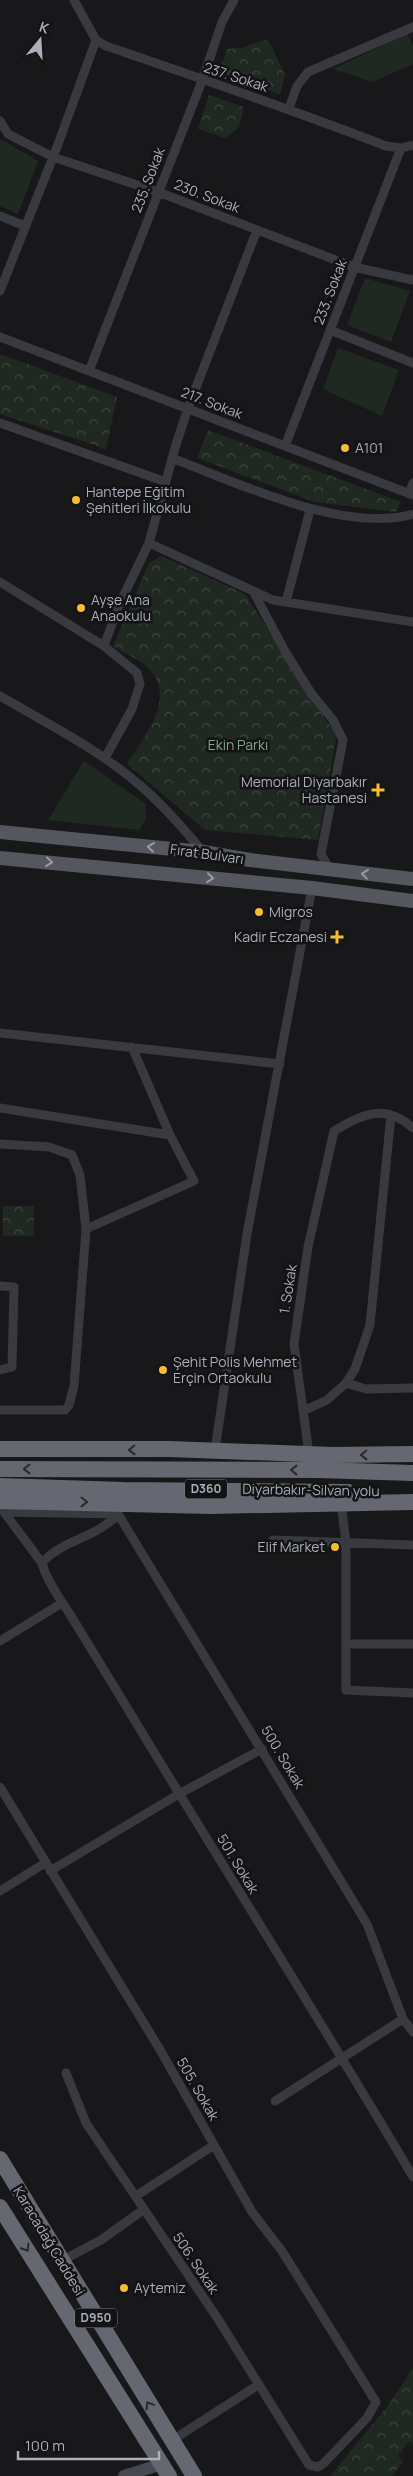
<svg xmlns="http://www.w3.org/2000/svg" width="413" height="2476" font-family="Manrope,sans-serif">
<style>
.grass{fill:#202921}
.forest{fill:url(#forest-crowns)}
.lines{fill:none;stroke-linecap:round;stroke-linejoin:round}
.street{stroke:#393a40;stroke-width:9}
.secondary{stroke:#474950;stroke-width:12}
.primary{stroke:#55575f;stroke-width:14}
.highway{stroke:#656871;stroke-width:16}
.oneway{stroke:#999da8}
.oneway2{stroke:#28282c}
.poi-dot{fill:#f7bc34;stroke:#131315;stroke-width:2}
.labels{text-anchor:middle;stroke-width:5;stroke-linejoin:round;paint-order:stroke}
.shield{fill:#131315;stroke:#7d8088;stroke-width:1}
.shield-label{font-size:12px;font-weight:bold;fill:#aaafba}
.street-label{font-size:14px;fill:#aaafba;stroke:#131315}
.poi-label{font-size:14px;fill:#aaafba;stroke:#131315;text-anchor:start}
.park-label{font-size:14px;fill:#81a684;stroke:#131315}
</style>
<defs>
<pattern id="forest-crowns" width="20" height="18" patternUnits="userSpaceOnUse" patternTransform="scale(1.25)"><rect width="20" height="18" fill="#202921"/><path d="M2 6a3 3 0 1 1 6 0M12 15a3 3 0 1 1 6 0" fill="none" stroke="#3e463f"/></pattern>
</defs>
<rect width="100%" height="100%" fill="#18181a"/>
<!-- grass -->
<path class="grass" d="M 407,34 L 413,45 L 413,64 L 373,82 L 333,69 Z
M 0,139 L 38,161 L 18,214 L 0,206 Z
M 365,278 L 410,291 L 391,342 L 347,325 Z
M 338,348 L 399,370 L 382,416 L 323,389 Z
M 84,761 L 146,804 L 146,819 L 139,830 L 48,820 Z"/>
<!-- forest -->
<path class="forest" d="M 268,39 L 285,75 L 280,94 L 219,72 L 227,49 L 241,48 Z
M 209,95 L 244,107 L 239,127 L 225,138 L 198,129 Z
M 0,354 L 117,397 L 106,449 L 0,414 Z
M 208,430 L 401,502 L 396,512 L 315,502 L 197,458 Z
M 161,556 L 245,594 L 327,722 L 337,733 L 318,840 L 205,830 L 127,764 C 142,739 176,701 151,671 C 143,661 124,653 113,646 L 149,563 Z
M 3,1206 L 34,1206 L 34,1236 L 3,1236 Z
M 413,2367 L 413,2445 L 409,2441 L 398,2456 L 403,2462 L 392,2476 L 330,2476 L 390,2403 Z"/>
<g class="lines">
<!-- street -->
<path class="street" d="M 74,0 L 96,40 L 106,46 C 200,78 293,110 386,146 L 401,148 L 413,145
M 289,108 L 297,86 L 308,72 L 413,27
M 0,121 L 8,134 L 53,157 L 158,192 L 354,267 L 413,280
M 0,216 L 25,226
M 0,291 L 57,147 L 96,40
M 330,330 L 413,363
M 0,337 L 413,495
M 89,371 L 202,81 L 222,22 L 234,0
M 0,423 L 166,482
M 285,446 L 401,148
M 172,458 C 237,483 344,534 413,514
M 409,494 L 413,483
M 149,543 L 273,600 L 413,622
M 0,582 L 104,646 L 137,673 L 140,684 L 132,709 L 105,758
M 253,591 L 286,653 L 311,693 L 333,720 L 343,740 L 321,854 L 330,870
M 286,602 L 310,510
M 104,646 L 119,605 L 149,543 L 175,448 L 188,408 L 257,230
M 0,696 C 48,724 100,750 142,787 C 165,807 184,829 203,852
M 0,1033 L 280,1064
M 0,1108 L 170,1135
M 0,1144 L 49,1147 L 72,1155 L 80,1175 L 86,1229
M 0,1286 L 14,1287 L 12,1367 L 0,1370
M 346,1383 L 366,1389 L 413,1388
M 0,1410 L 65,1410 L 69,1405 L 74,1386 L 86,1229 L 194,1181 L 170,1135 L 132,1047
M 303,1411 L 327,1400 L 346,1383 L 355,1369 L 370,1325 L 391,1115
M 215,1450 L 247,1234 L 312,888
M 309,1454 L 294,1344 L 308,1247 L 334,1131 C 362,1114 385,1103 413,1128
M 341,1502 L 346,1543 L 346,1690 L 413,1693
M 118,1503 L 118,1514 L 367,1924 L 403,2019 L 413,2032
M 4,1512 L 42,1563 C 47,1582 61,1600 71,1616 C 89,1646 108,1676 126,1706 C 221,1864 320,2019 413,2177
M 4,1512 L 118,1514
M 273,1540 L 413,1545
M 42,1563 C 61,1540 97,1538 118,1514
M 0,1641 L 62,1603
M 347,1644 L 413,1644
M 0,1787 L 159,2048 L 252,2212 L 282,2251 L 376,2402 L 367,2418 L 324,2463 L 318,2467 L 309,2465 L 218,2319 L 86,2123 L 66,2073
M 50,1871 L 179,1794 L 262,1749
M 0,1891 L 45,1863
M 275,2101 L 403,2019
M 136,2196 L 214,2145
M 61,2261 L 101,2240 L 143,2210
M 171,2441 L 258,2385"/>
<!-- secondary -->
<path class="secondary" d="M 124,2476 L 162,2464"/>
<!-- primary -->
<path class="primary" d="M 0,832 L 203,852 L 250,860 L 413,879
M 0,858 L 312,888 L 413,901"/>
<!-- highway -->
<path class="highway" d="M 0,1449 L 169,1449 L 333,1455 L 413,1454
M 0,1469 L 318,1470 L 413,1473
M 0,1486 L 123,1490 L 348,1492
M 0,1501 L 210,1506 L 413,1502
M 0,2159 L 194,2476
M 0,2207 L 169,2476"/>
</g>
<!-- one-way arrows -->
<defs><path id="oneway-chevron" d="M-2-3.5L2.5 0L-2 3.5" fill="none" stroke-width="1.6" stroke-linecap="round" stroke-linejoin="round" transform="scale(1.25)"/></defs>
<g class="oneway">
<use href="#oneway-chevron" transform="translate(151 847) rotate(-174)"/>
<use href="#oneway-chevron" transform="translate(49 862) rotate(6)"/>
<use href="#oneway-chevron" transform="translate(365 874) rotate(-173)"/>
<use href="#oneway-chevron" transform="translate(210 878) rotate(6)"/>
</g>
<g class="oneway2">
<use href="#oneway-chevron" transform="translate(132 1450) rotate(179)"/>
<use href="#oneway-chevron" transform="translate(364 1455) rotate(179)"/>
<use href="#oneway-chevron" transform="translate(27 1469) rotate(179)"/>
<use href="#oneway-chevron" transform="translate(294 1470) rotate(-180)"/>
<use href="#oneway-chevron" transform="translate(84 1502) rotate(1)"/>
<use href="#oneway-chevron" transform="translate(26 2248) rotate(58)"/>
<use href="#oneway-chevron" transform="translate(149 2405) rotate(-121)"/>
</g>
<!-- markers -->
<g class="poi-dot">
<circle cx="345" cy="448" r="5"/>
<circle cx="76" cy="500" r="5"/>
<circle cx="81" cy="608" r="5"/>
<path d="M375.5 782.5h5v5h5v5h-5v5h-5v-5h-5v-5h5z"/>
<circle cx="259" cy="912" r="5"/>
<path d="M334.5 929.5h5v5h5v5h-5v5h-5v-5h-5v-5h5z"/>
<circle cx="163" cy="1370" r="5"/>
<circle cx="335" cy="1547" r="5"/>
<circle cx="124" cy="2288" r="5"/>
</g>
<g class="labels">
<!-- shield labels -->
<g class="shield">
<rect x="185" y="1479.5" width="42" height="19" rx="4"/>
<rect x="75" y="2308.5" width="42" height="19" rx="4"/>
</g>
<g class="shield-label">
<text x="206" y="1493">D360</text>
<text x="96" y="2322">D950</text>
</g>
<!-- street labels -->
<g class="street-label">
<text transform="translate(236 77) rotate(18)" y="5">237. Sokak</text>
<text transform="translate(148 180) rotate(-69)" y="5">235. Sokak</text>
<text transform="translate(207 196) rotate(21)" y="5">230. Sokak</text>
<text transform="translate(330 292) rotate(-69)" y="5">233. Sokak</text>
<text transform="translate(212 403) rotate(21)" y="5">217. Sokak</text>
<text transform="translate(207 854) rotate(8)" y="5">Fırat Bulvarı</text>
<text transform="translate(288 1289) rotate(-81)" y="5">1. Sokak</text>
<text transform="translate(311 1490) rotate(1)" y="5">Diyarbakır-Silvan yolu</text>
<text transform="translate(283 1757) rotate(59)" y="5">500. Sokak</text>
<text transform="translate(238 1864) rotate(59)" y="5">501. Sokak</text>
<text transform="translate(198 2089) rotate(60)" y="5">505. Sokak</text>
<text transform="translate(49 2241) rotate(59)" y="5">Karacadağ Caddesi</text>
<text transform="translate(196 2263) rotate(56)" y="5">506. Sokak</text>
</g>
<!-- poi labels -->
<g class="poi-label">
<text x="355" y="453">A101</text>
<text x="86" y="497">Hantepe Eğitim<tspan x="86" dy="16">Şehitleri İlkokulu</tspan></text>
<text x="91" y="605">Ayşe Ana<tspan x="91" dy="16">Anaokulu</tspan></text>
<text x="367" y="787" text-anchor="end">Memorial Diyarbakır<tspan x="367" dy="16">Hastanesi</tspan></text>
<text x="269" y="917">Migros</text>
<text x="327" y="942" text-anchor="end">Kadir Eczanesi</text>
<text x="173" y="1367">Şehit Polis Mehmet<tspan x="173" dy="16">Erçin Ortaokulu</tspan></text>
<text x="325" y="1552" text-anchor="end">Elif Market</text>
<text x="134" y="2293">Aytemiz</text>
</g>
<!-- park labels -->
<g class="park-label">
<text x="238" y="750">Ekin Parkı</text>
</g>
</g>
<!-- north arrow -->
<g transform="translate(40 40) rotate(18)" stroke="#131315" stroke-width="4" paint-order="stroke">
<path d="M0-4L9 19L0 12L-9 19Z" fill="#aaafba"/>
<text y="-8" font-size="14" font-weight="bold" text-anchor="middle" fill="#aaafba">K</text>
</g>
<!-- scale -->
<path d="M18 2451v8h141v-8" fill="none" stroke="#aaafba" stroke-width="2.5"/>
<text x="25" y="2451" font-size="15" fill="#aaafba" stroke="#131315" stroke-width="4" paint-order="stroke">100 m</text>
</svg>
